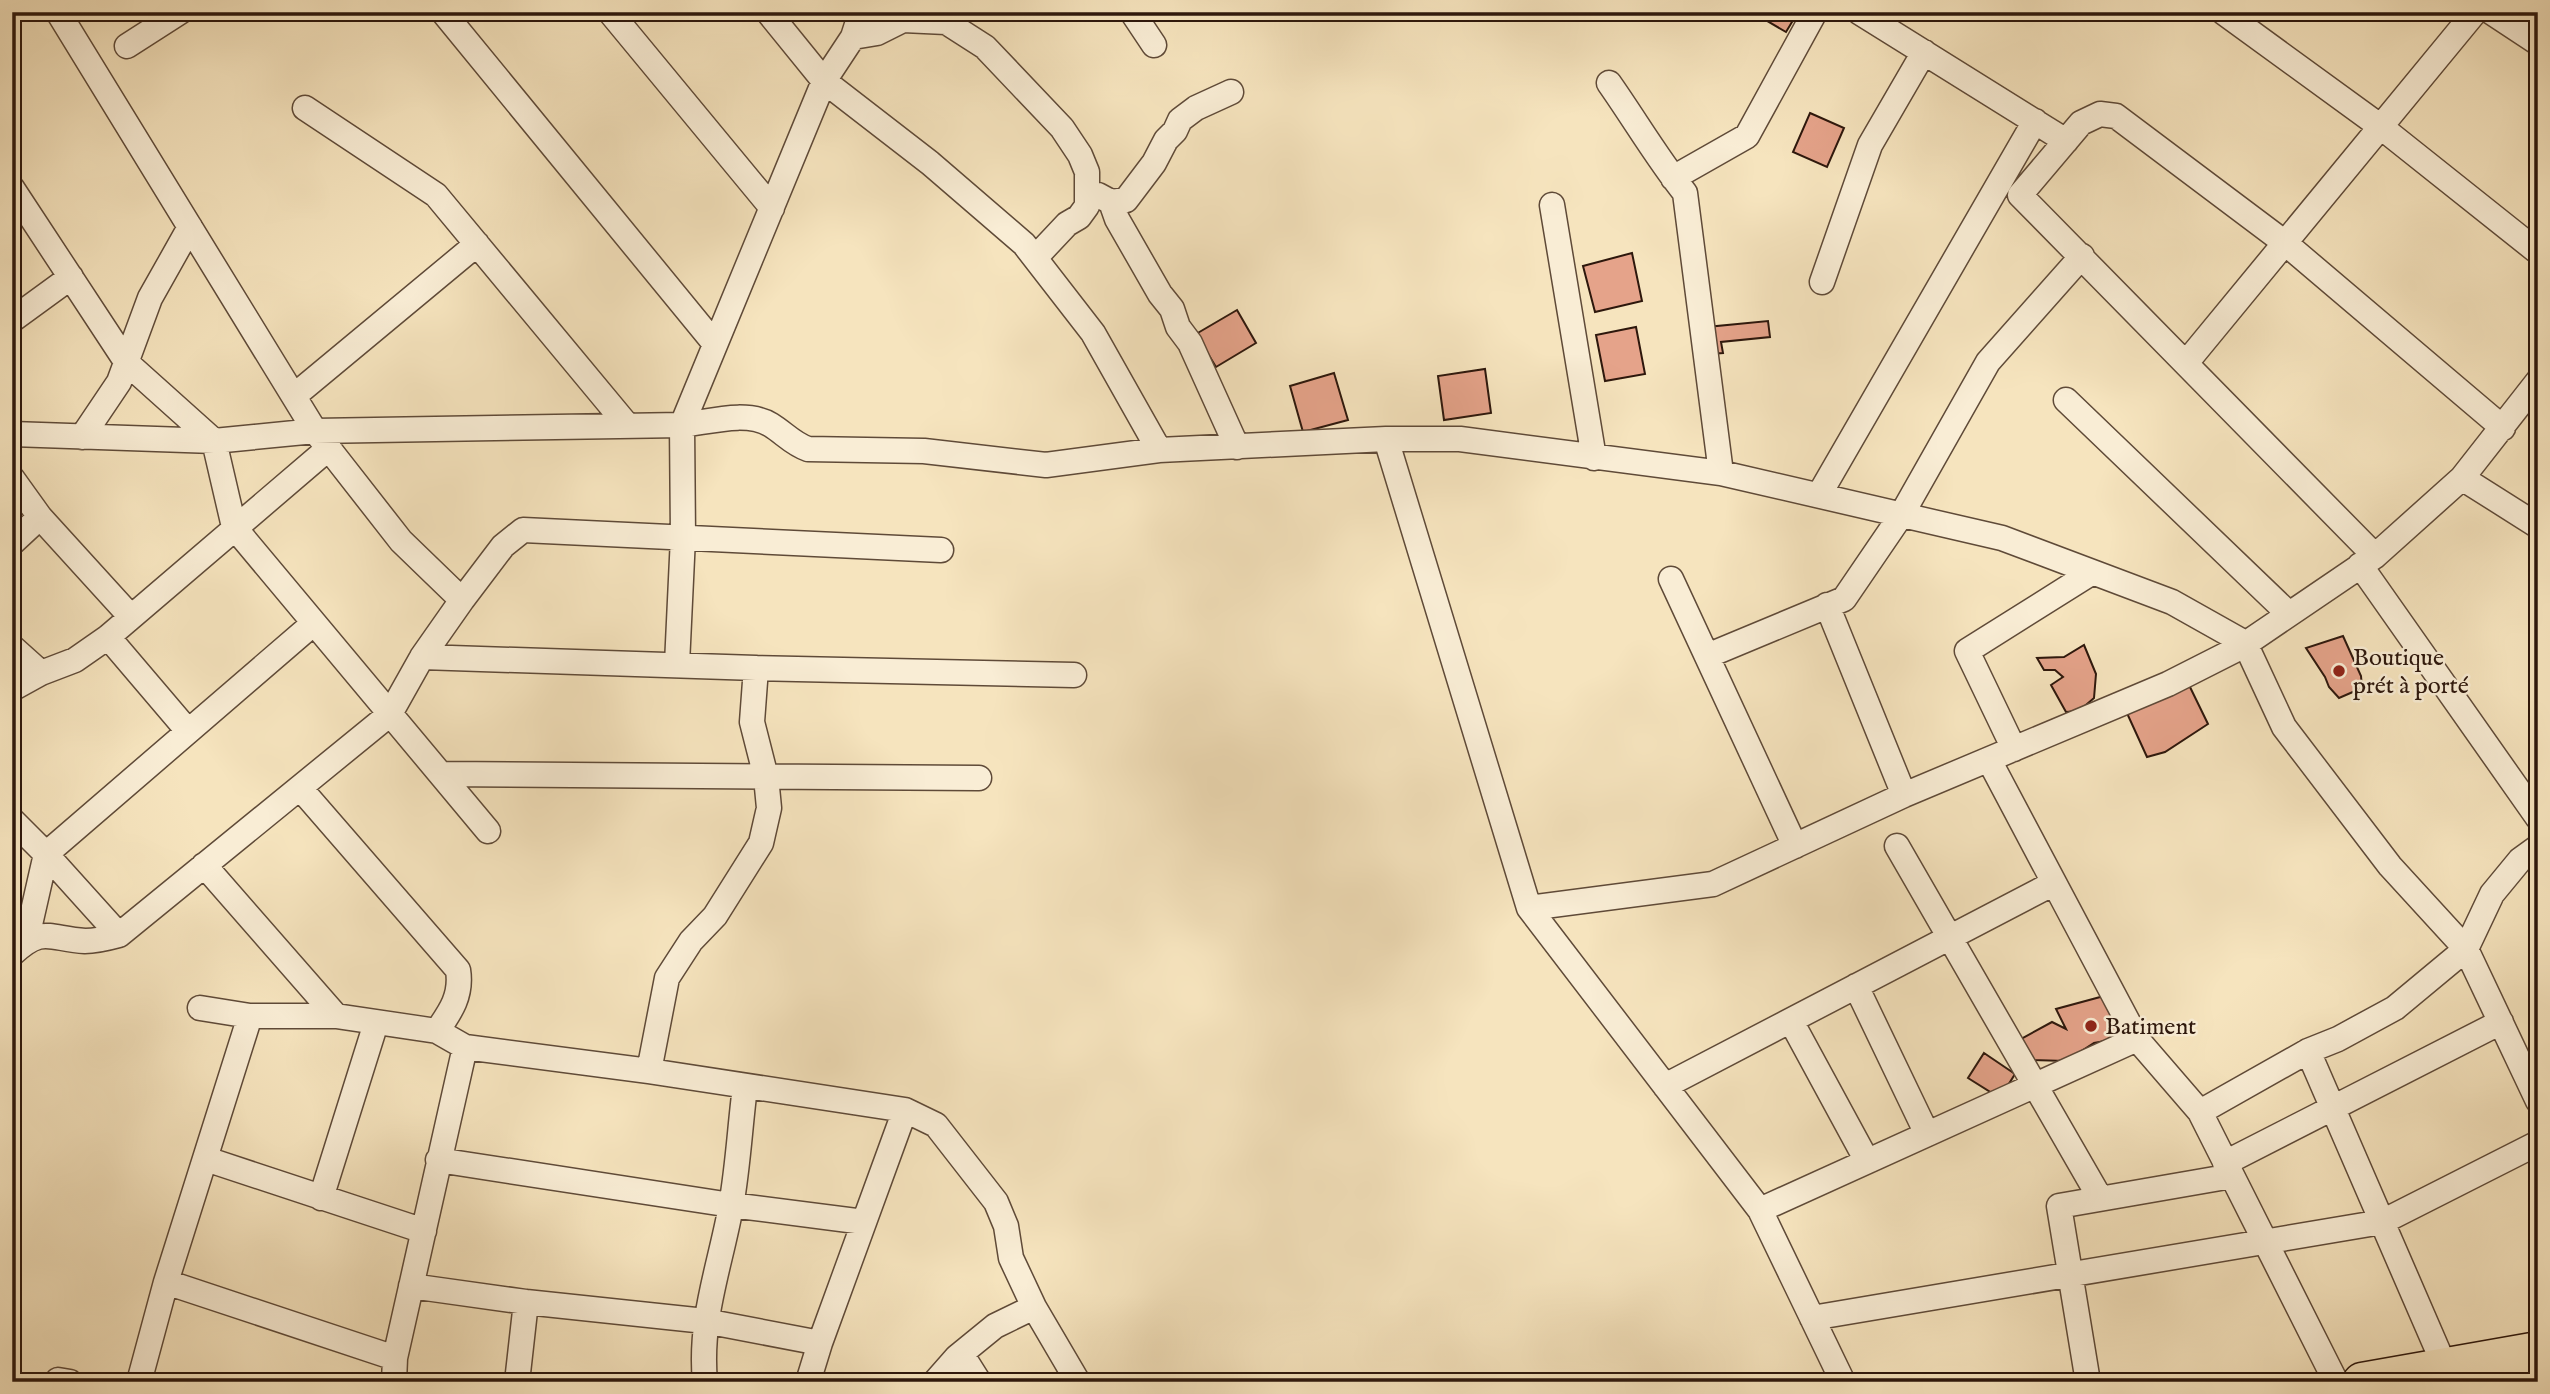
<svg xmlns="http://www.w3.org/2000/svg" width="2550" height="1394" font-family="'IM FELL English',serif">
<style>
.building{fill:#e5a38a;stroke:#2d170c;stroke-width:2}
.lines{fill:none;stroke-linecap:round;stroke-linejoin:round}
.street-casing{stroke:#5f4a38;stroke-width:27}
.primary-casing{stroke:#2d170c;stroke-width:41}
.street{stroke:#f9edd5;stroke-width:24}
.primary{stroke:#f6e4be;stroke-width:38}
.poi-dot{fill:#8f2418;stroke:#f9edd5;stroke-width:2.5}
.labels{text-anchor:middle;stroke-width:5;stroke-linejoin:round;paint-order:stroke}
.poi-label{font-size:24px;fill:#2d170c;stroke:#f9edd5;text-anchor:start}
</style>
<rect width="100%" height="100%" fill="#f6e4be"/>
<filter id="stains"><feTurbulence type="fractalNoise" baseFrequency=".00286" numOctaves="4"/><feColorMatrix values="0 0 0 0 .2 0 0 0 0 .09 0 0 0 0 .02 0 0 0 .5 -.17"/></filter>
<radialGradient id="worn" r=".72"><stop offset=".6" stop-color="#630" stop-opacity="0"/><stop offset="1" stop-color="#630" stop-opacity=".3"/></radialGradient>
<!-- building -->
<path class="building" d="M 1752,12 L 1798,12 L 1786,32 Z
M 1810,113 L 1844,128 L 1827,167 L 1793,152 Z
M 1632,253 L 1642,301 L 1595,312 L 1583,266 Z
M 1237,310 L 1256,343 L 1216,367 L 1196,334 Z
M 1768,321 L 1770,337 L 1721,342 L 1723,353 L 1710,354 L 1707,327 Z
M 1636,327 L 1645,374 L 1605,381 L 1596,335 Z
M 1485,369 L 1491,413 L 1444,420 L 1438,376 Z
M 1334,373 L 1348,420 L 1303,432 L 1290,386 Z
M 2343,636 L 2361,676 L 2362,688 L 2339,698 L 2329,687 L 2325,677 L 2306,648 Z
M 2084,645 L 2096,674 L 2094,698 L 2079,711 L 2066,712 L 2051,685 L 2063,677 L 2055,670 L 2044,670 L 2037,658 L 2064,657 Z
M 2189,685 L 2208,724 L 2165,752 L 2147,757 L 2126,711 Z
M 2104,996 L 2120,1030 L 2105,1041 L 2094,1043 L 2066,1061 L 2032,1060 L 2019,1040 L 2052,1022 L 2066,1029 L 2056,1009 Z
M 1984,1053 L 2015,1074 L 2000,1098 L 1968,1078 Z"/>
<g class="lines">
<defs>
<path id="street" d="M 443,12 L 715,344
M 610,12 L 772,208
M 768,12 L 824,81 L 930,163 L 1024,244 L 1093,333 L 1159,450
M 1132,12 L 1154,45
M 1859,12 L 2066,141
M 2223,12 L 2381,127 L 2538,252
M 2491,12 L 2538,43
M 853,37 L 877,33 L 903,20 L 946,22 L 985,47 L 1062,128 L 1080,155 L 1087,172 L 1087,206 L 1079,217 L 1067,224 L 1035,258
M 127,46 L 180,12
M 1609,83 C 1635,120 1657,158 1685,193 L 1721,473
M 305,108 L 436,195 L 627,425
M 1673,178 L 1747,136 L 1815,12
M 12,188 L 127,363 L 214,441 L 315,431 L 682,425 C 709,422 746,410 771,425 C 784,433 793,444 808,449 L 924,451 L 1046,465 L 1159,450 L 1386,439 L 1460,439 L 1721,473 L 2002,538 L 2172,602 L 2245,643 L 2284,727 L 2390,866 L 2466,949 L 2538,1101
M 1098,195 L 1111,202 L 1126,200 L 1154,163 L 1166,140 L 1175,131 L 1180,120 L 1196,108 L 1231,92
M 1111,202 L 1117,219 L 1160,294 L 1172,309 L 1178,327 L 1190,343 L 1237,447
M 1552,205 L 1594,458
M 1822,282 L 1870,145 L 1924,52
M 12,320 L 71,277
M 2186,363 L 2475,12
M 294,396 L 477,244
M 2066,400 L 2289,614
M 12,434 L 214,441 L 234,527 L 488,831
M 82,437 L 119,382 L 150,298 L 190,227
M 1386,439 L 1529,908 L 1760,1210 L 1843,1382
M 12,478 L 40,517 L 131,617
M 2462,478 L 2538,526
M 1819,495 L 2035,121
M 12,543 L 40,517
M 2375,556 L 2020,195 L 2081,123 L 2100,114 L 2116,116 L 2285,243 L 2503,428
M 2360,565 L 2538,818
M 1671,579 L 1795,846
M 462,600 L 503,546 L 523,530 L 941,550
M 1827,605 L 1904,795
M 108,637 L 188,731
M 12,647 L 41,673
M 1707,656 L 1844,599 L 1902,514 L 1988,362 L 2082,256
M 422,657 L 756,668 L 1074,675
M 677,664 L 683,537 L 682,425 L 824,81 L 853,37 L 861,12
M 12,689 L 41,673 L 75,660 L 108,637 L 329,448
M 2014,749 L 1967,651 L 2091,573
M 1989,760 L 2137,1039 L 2200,1112 L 2308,1051 L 2338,1039 L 2395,1008 L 2466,949 L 2492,894 L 2520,860 L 2538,847
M 441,774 L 979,778
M 300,788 L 458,970 C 462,995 451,1011 437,1031
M 12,820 L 46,854 L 119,935
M 1897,846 L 2100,1198
M 204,865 L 336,1016
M 1529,908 L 1713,884 L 1904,795 L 2168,684 L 2241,647 L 2375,556 L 2462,478 L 2538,381
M 17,936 L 26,942 L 46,854 L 314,623
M 12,954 C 43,925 49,939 85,941 C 97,941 108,938 119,935 L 390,714 L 422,657 L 462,600 L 401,541 L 315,431 L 58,12
M 1856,986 L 1927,1134
M 200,1008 L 250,1016 L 336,1016 L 437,1031 L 465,1047 L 649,1071 L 905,1110 L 936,1125 L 996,1202 L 1006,1226 L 1011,1258 L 1034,1307 L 995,1326 L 957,1357 L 935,1382
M 1791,1021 L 1867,1161
M 2308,1051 L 2445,1367
M 649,1071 L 667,978 L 691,941 L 715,916 L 761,843 L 769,808 L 766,777 L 752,722 L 756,668
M 1665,1086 L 2054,883
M 2200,1112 L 2336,1382
M 206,1159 L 424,1231
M 438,1160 L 731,1205 L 864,1222
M 2225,1163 L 2501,1022
M 321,1198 L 376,1023
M 1760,1210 L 2137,1039
M 166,1282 L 395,1358
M 411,1286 L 526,1302 L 705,1321 L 820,1343
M 1034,1307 L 1078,1382
M 1812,1318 L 2382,1222 L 2538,1143
M 962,1355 L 979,1382
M 58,1380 L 70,1382
M 139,1382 L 166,1282 L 250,1016
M 394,1382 L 395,1358 L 465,1047
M 517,1382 L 526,1302
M 705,1382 C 699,1318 720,1267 731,1206 C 738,1167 740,1126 745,1087
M 808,1382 L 820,1343 L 905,1110
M 2088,1382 L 2059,1206 L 2232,1176"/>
<path id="primary" d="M 2362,1382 L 2538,1351"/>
</defs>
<!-- street casing -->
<use href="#street" class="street-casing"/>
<!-- primary casing -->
<use href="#primary" class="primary-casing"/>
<!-- street -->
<use href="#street" class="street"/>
<!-- primary -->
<use href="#primary" class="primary"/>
</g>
<!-- markers -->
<g class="poi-dot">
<circle cx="2339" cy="671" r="7"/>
<circle cx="2091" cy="1026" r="7"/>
</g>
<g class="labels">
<!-- poi labels -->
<g class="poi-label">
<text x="2353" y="665">Boutique<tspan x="2353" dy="28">prét à porté</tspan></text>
<text x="2105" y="1034">Batiment</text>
</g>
</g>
<!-- margin -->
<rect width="2550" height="1394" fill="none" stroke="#f6e4be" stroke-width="42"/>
<rect x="14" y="14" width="2522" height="1366" fill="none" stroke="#2d170c" stroke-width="3.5"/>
<rect x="21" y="21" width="2508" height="1352" fill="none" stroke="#2d170c" stroke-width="2"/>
<rect width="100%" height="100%" filter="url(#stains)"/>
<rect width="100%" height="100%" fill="url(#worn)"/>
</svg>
